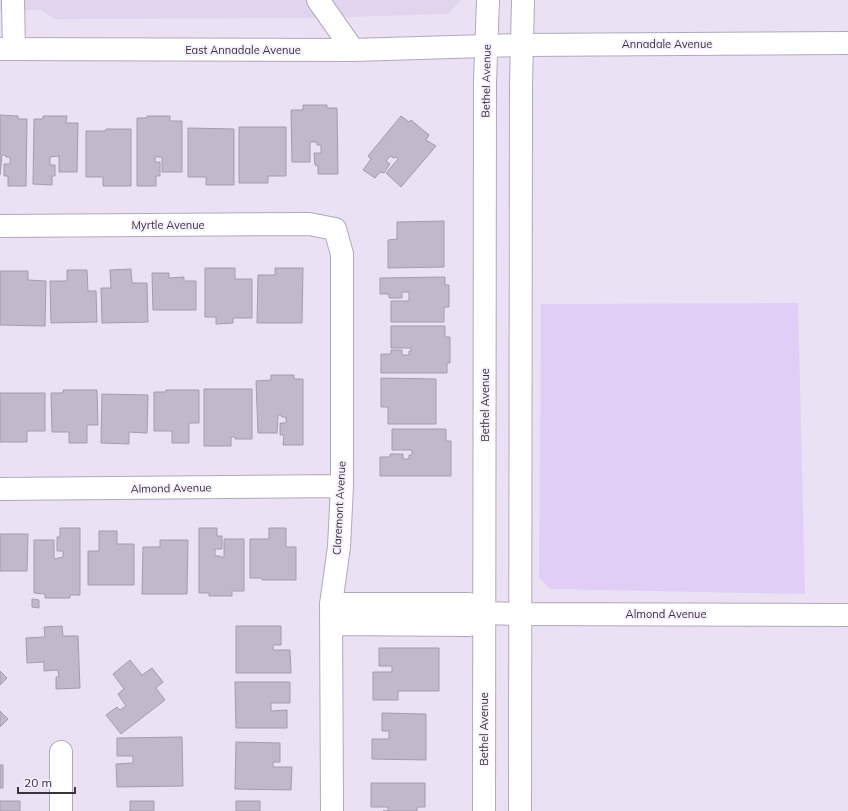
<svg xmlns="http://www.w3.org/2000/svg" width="848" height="811" font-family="Mulish,sans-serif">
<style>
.built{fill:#e1d5ee}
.green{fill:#e1cef6}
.building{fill:#c1b9cb;stroke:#a49cae}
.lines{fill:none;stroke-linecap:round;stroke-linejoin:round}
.minor-casing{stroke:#b1a9bb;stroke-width:24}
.major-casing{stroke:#b1a9bb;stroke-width:24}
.minor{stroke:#fff;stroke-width:22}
.major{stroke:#fff;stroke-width:22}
.labels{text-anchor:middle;stroke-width:3.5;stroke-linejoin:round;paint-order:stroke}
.street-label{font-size:11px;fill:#37343b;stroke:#f6effe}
</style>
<rect width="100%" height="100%" fill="#eae1f4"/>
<!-- built -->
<path class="built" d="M 0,0 L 461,0 L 448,14 L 312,18 L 54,19 L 41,10 L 0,10 Z"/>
<!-- green -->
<path class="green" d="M 798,303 L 805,594 L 550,589 L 539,577 L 541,304 Z"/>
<!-- building -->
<path class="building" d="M 303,105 L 327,105 L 327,108 L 337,108 L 338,174 L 318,174 L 318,166 L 315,165 L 314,153 L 321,153 L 321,145 L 317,145 L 317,142 L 310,142 L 310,162 L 292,162 L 291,110 L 303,110 Z
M 0,115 L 18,116 L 18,119 L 27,119 L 26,186 L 8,186 L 8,176 L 4,176 L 4,164 L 10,164 L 10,157 L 6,157 L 6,155 L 2,155 L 0,175 Z
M 43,116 L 67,116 L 66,123 L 78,123 L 77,172 L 59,172 L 59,156 L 50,157 L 50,165 L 55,165 L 55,176 L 52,176 L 52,185 L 33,184 L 34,119 L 43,119 Z
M 147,116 L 170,116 L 170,121 L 182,121 L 182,172 L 162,172 L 162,157 L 155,157 L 155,162 L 160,162 L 160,176 L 156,176 L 156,186 L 137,186 L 137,118 L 147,118 Z
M 401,116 L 409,122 L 411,120 L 429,135 L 426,140 L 436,146 L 401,187 L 386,173 L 398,159 L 396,157 L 394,158 L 390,156 L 386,161 L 390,164 L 384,173 L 380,172 L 375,178 L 363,170 L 371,159 L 368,156 Z
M 239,127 L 286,127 L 286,176 L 268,176 L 268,183 L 239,183 Z
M 188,128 L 234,129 L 234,185 L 206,185 L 206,177 L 188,177 Z
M 106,129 L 131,129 L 131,186 L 103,186 L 103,177 L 86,177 L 86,131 L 105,131 Z
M 444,221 L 444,267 L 388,268 L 388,240 L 397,239 L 397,222 Z
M 205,268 L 235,268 L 235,279 L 252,279 L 252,318 L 233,318 L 233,323 L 216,324 L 216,317 L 205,317 Z
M 275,268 L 303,268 L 302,323 L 257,323 L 258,275 L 275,275 Z
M 131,269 L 132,283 L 147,283 L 148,322 L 102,323 L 101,288 L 111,288 L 110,270 Z
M 67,270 L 87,270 L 88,291 L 96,291 L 97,322 L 51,323 L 50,281 L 67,281 Z
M 0,271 L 28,271 L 28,280 L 46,281 L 45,326 L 0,325 Z
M 152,273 L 169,273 L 169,278 L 184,277 L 184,281 L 196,281 L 196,310 L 153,310 Z
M 445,277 L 445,285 L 449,285 L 449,307 L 444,307 L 444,322 L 391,322 L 391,301 L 409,301 L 409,292 L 402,292 L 402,298 L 389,298 L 389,294 L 380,294 L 380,278 Z
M 391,326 L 445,326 L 445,337 L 450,337 L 450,363 L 447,363 L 447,373 L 381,373 L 381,354 L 391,354 L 391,350 L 402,350 L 402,355 L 409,355 L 409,351 L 411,351 L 411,348 L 391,348 Z
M 271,375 L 294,375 L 294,379 L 303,379 L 303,445 L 283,445 L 284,435 L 280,435 L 280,423 L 286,423 L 286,417 L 282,417 L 281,415 L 278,415 L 277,433 L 258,433 L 256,381 L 271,380 Z
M 381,378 L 436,379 L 436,424 L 388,424 L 388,407 L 381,407 Z
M 204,389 L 252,389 L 252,439 L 235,439 L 235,437 L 231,437 L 231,446 L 204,446 Z
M 63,390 L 97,390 L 98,425 L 87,425 L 87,443 L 69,443 L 69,432 L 52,432 L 51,393 L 63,393 Z
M 166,390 L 199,390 L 199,423 L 189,423 L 189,443 L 172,443 L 172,431 L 154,431 L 154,392 L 166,392 Z
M 0,393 L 45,393 L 45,431 L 27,431 L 27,442 L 0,442 Z
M 102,394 L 148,395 L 147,433 L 129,432 L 129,444 L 101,443 Z
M 392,429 L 446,429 L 446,441 L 451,441 L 451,476 L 380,476 L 380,457 L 390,457 L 390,454 L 403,454 L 403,459 L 409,459 L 409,455 L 412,455 L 412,450 L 392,450 Z
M 60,528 L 80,528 L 80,595 L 70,595 L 70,598 L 45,598 L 45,594 L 34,593 L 34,540 L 54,540 L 54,559 L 63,557 L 63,551 L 57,551 L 57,537 L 60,537 Z
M 199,528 L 217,528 L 217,536 L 222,536 L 222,549 L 215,549 L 215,556 L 220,556 L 220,557 L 224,557 L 224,539 L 244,539 L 244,591 L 232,591 L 232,596 L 209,596 L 209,593 L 199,593 Z
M 269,528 L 286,528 L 286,547 L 296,547 L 296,580 L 262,580 L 262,578 L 250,578 L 250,539 L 269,539 Z
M 99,531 L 117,531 L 117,544 L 134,544 L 134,585 L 88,585 L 88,551 L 99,551 Z
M 0,534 L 28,534 L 27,571 L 0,571 Z
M 160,540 L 188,540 L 187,594 L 142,594 L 143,547 L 160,547 Z
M 32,599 L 39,600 L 39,608 L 32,607 Z
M 62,626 L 63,636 L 78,636 L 80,688 L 56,689 L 56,677 L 59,677 L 58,670 L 44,671 L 44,662 L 27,663 L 26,638 L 45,637 L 44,627 Z
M 236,626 L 281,626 L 281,645 L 273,645 L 273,650 L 290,650 L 291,673 L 236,673 Z
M 379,648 L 439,648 L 439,691 L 398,691 L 398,700 L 373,700 L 373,672 L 392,672 L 392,666 L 379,666 Z
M 130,660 L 142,675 L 152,668 L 163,682 L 156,688 L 165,700 L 121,734 L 106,715 L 117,707 L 120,710 L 126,706 L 118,694 L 124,689 L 113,674 Z
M 0,671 L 7,678 L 0,685 Z
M 235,682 L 290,682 L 290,703 L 271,703 L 271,711 L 287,710 L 287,728 L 236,728 Z
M 0,711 L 8,719 L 0,727 Z
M 382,713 L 426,714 L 426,760 L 372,759 L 372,739 L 389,739 L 389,731 L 382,731 Z
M 182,737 L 183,786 L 117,787 L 116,764 L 133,763 L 133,756 L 117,756 L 117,738 Z
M 236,742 L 280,743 L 280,762 L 273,762 L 273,767 L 292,767 L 291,790 L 235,789 Z
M 0,765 L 3,765 L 3,788 L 0,788 Z
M 371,783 L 425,783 L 425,807 L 417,807 L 417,811 L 383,811 L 388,811 L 388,807 L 371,807 Z
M 0,801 L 20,801 L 20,811 L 0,811 Z
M 130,801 L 154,801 L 154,811 L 130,811 Z
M 236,801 L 260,801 L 260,811 L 236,811 Z"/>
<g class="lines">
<defs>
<path id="minor" d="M 13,0 L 14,49
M 318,0 L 353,50
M 0,49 L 353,50 L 522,45 L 848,43
M 0,226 L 309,224 L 335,229 L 342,254 L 342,486 L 339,547 L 331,604 L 332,811
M 0,489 L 342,486
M 331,604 L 469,604 L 485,613 L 521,614 L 848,615
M 332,624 L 469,625 L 485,613
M 61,752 L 61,811"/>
<path id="major" d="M 484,811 L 485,82 L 488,0
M 520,811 L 521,85 L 523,0"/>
</defs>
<!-- minor casing -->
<use href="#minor" class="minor-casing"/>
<!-- major casing -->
<use href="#major" class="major-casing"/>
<!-- minor -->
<use href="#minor" class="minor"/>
<!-- major -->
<use href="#major" class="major"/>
</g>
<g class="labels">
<!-- street labels -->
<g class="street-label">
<text x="667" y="48">Annadale Avenue</text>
<text x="243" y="54">East Annadale Avenue</text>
<text transform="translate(486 81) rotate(-89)" y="4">Bethel Avenue</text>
<text x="168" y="229">Myrtle Avenue</text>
<text transform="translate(485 405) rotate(-90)" y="4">Bethel Avenue</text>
<text transform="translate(171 488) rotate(-1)" y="4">Almond Avenue</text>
<text transform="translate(339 508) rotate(-87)" y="4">Claremont Avenue</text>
<text x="666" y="618">Almond Avenue</text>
<text transform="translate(484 729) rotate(-90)" y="4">Bethel Avenue</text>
</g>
</g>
<!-- scale -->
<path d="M18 787v6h57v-6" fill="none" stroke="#37343b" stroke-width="2"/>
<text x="24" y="787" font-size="12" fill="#37343b" stroke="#f6effe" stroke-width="3" paint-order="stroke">20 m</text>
</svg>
